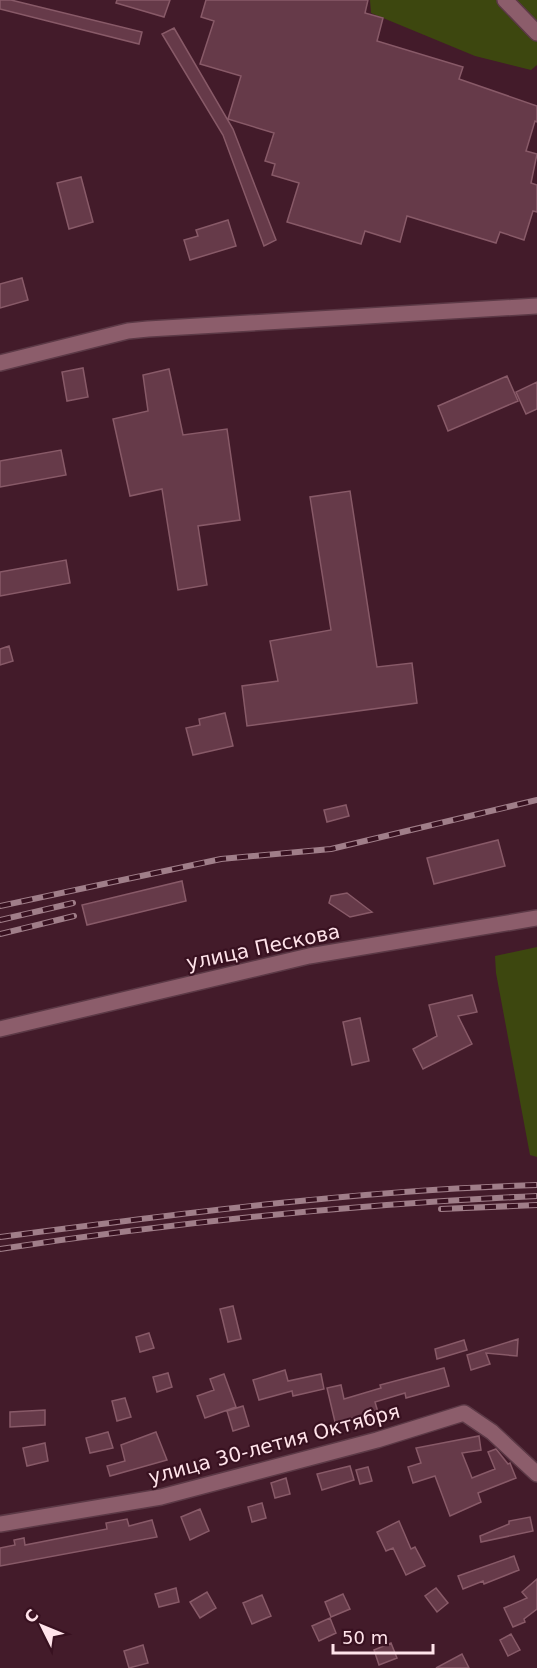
<svg xmlns="http://www.w3.org/2000/svg" width="537" height="1668" font-family="'DejaVu Sans',sans-serif">
<style>
.green{fill:#3d470f}
.building{fill:#663a49;stroke:#885a68;stroke-width:1.5}
.lines{fill:none;stroke-linecap:round;stroke-linejoin:round}
.minor-casing{stroke:#5c3946;stroke-width:18}
.minor{stroke:#8c5d6b;stroke-width:15}
.rail-casing{stroke:#a07e89;stroke-width:6}
.rail{stroke:#381120;stroke-width:4;stroke-dasharray:11;stroke-linecap:butt}
.labels{text-anchor:middle;stroke-width:4.5;stroke-linejoin:round;paint-order:stroke}
.street-label{font-size:20px;fill:#ffe3ea;stroke:#381120}
</style>
<rect width="100%" height="100%" fill="#431b2a"/>
<!-- green -->
<path class="green" d="M 370,0 L 537,0 L 537,65 L 531,70 L 475,56 L 371,13 Z
M 537,947 L 537,1157 L 530,1155 L 496,973 L 495,956 Z"/>
<!-- building -->
<path class="building" d="M 0,0 L 11,0 L 142,32 L 139,44 L 0,9 Z
M 117,0 L 170,0 L 164,17 L 116,3 Z
M 206,0 L 368,0 L 365,13 L 383,18 L 377,41 L 463,67 L 459,79 L 537,106 L 537,122 L 535,121 L 526,151 L 537,154 L 531,183 L 537,185 L 537,212 L 533,211 L 524,240 L 500,232 L 496,243 L 407,216 L 400,242 L 365,231 L 361,244 L 287,222 L 299,183 L 272,175 L 275,164 L 265,161 L 274,133 L 228,119 L 241,76 L 200,64 L 214,21 L 201,17 Z
M 174,28 L 233,129 L 276,240 L 264,246 L 223,135 L 162,34 Z
M 81,177 L 93,222 L 69,229 L 57,183 Z
M 228,220 L 236,246 L 190,260 L 184,240 L 198,236 L 196,230 Z
M 22,278 L 28,300 L 0,308 L 0,284 Z
M 83,368 L 88,397 L 67,401 L 62,372 Z
M 169,369 L 183,435 L 227,429 L 240,520 L 198,526 L 207,585 L 178,590 L 162,489 L 130,496 L 113,419 L 148,411 L 143,375 Z
M 507,376 L 518,401 L 448,431 L 438,406 Z
M 537,382 L 537,409 L 526,414 L 516,392 Z
M 61,450 L 66,475 L 0,487 L 0,461 Z
M 350,491 L 377,667 L 412,663 L 417,703 L 247,726 L 242,686 L 278,681 L 270,641 L 331,630 L 310,497 Z
M 66,560 L 70,583 L 0,596 L 0,572 Z
M 9,646 L 13,661 L 0,665 L 0,649 Z
M 225,713 L 233,746 L 193,755 L 186,728 L 200,725 L 199,719 Z
M 346,805 L 349,816 L 327,822 L 324,810 Z
M 498,840 L 505,866 L 434,884 L 427,858 Z
M 182,881 L 186,901 L 87,925 L 82,905 Z
M 347,893 L 372,912 L 350,917 L 329,903 L 331,896 Z
M 472,995 L 477,1012 L 458,1016 L 472,1044 L 423,1069 L 413,1049 L 437,1036 L 429,1005 Z
M 360,1018 L 369,1061 L 352,1065 L 343,1022 Z
M 233,1306 L 241,1339 L 228,1342 L 220,1309 Z
M 149,1333 L 154,1348 L 140,1352 L 136,1337 Z
M 518,1339 L 517,1356 L 486,1353 L 490,1364 L 471,1370 L 467,1355 Z
M 464,1340 L 467,1350 L 437,1359 L 435,1349 Z
M 444,1368 L 449,1386 L 406,1398 L 405,1393 L 375,1402 L 380,1419 L 364,1424 L 362,1416 L 335,1422 L 327,1388 L 341,1385 L 344,1399 L 381,1388 L 380,1385 Z
M 285,1370 L 288,1381 L 321,1374 L 324,1389 L 293,1396 L 292,1391 L 259,1400 L 253,1380 Z
M 168,1373 L 172,1387 L 157,1392 L 153,1377 Z
M 224,1374 L 236,1407 L 205,1418 L 197,1396 L 214,1390 L 210,1379 Z
M 125,1398 L 131,1417 L 117,1421 L 112,1401 Z
M 243,1406 L 249,1426 L 233,1431 L 227,1411 Z
M 45,1410 L 45,1425 L 10,1427 L 10,1412 Z
M 108,1432 L 113,1448 L 90,1453 L 86,1438 Z
M 156,1432 L 167,1460 L 110,1476 L 107,1466 L 125,1461 L 121,1445 Z
M 479,1436 L 481,1450 L 462,1453 L 472,1478 L 495,1469 L 488,1452 L 496,1449 L 508,1464 L 510,1463 L 516,1478 L 478,1493 L 481,1502 L 450,1516 L 435,1476 L 413,1483 L 408,1467 L 421,1463 L 416,1448 Z
M 45,1443 L 48,1461 L 27,1466 L 23,1448 Z
M 350,1466 L 354,1480 L 322,1490 L 317,1474 Z
M 368,1467 L 372,1481 L 360,1484 L 356,1470 Z
M 286,1478 L 290,1494 L 275,1498 L 271,1483 Z
M 262,1503 L 266,1518 L 252,1522 L 248,1507 Z
M 200,1509 L 209,1531 L 190,1540 L 181,1517 Z
M 530,1517 L 533,1531 L 481,1542 L 480,1536 L 509,1524 L 509,1521 Z
M 127,1519 L 129,1526 L 152,1520 L 157,1537 L 0,1566 L 0,1548 L 15,1545 L 14,1540 L 24,1538 L 25,1545 L 107,1529 L 106,1523 Z
M 399,1521 L 411,1549 L 415,1547 L 425,1566 L 406,1575 L 393,1548 L 386,1551 L 377,1532 Z
M 514,1556 L 519,1570 L 484,1584 L 483,1581 L 463,1589 L 458,1576 Z
M 537,1579 L 537,1609 L 524,1619 L 525,1622 L 513,1627 L 504,1608 L 527,1598 L 522,1592 Z
M 176,1588 L 179,1602 L 159,1607 L 155,1594 Z
M 436,1588 L 448,1603 L 437,1612 L 425,1596 Z
M 207,1592 L 216,1608 L 200,1618 L 190,1602 Z
M 343,1594 L 350,1609 L 331,1617 L 325,1602 Z
M 262,1595 L 271,1616 L 252,1624 L 243,1603 Z
M 330,1618 L 336,1633 L 319,1641 L 312,1626 Z
M 511,1634 L 520,1650 L 508,1656 L 500,1640 Z
M 391,1643 L 397,1658 L 379,1665 L 374,1650 Z
M 143,1645 L 148,1663 L 129,1668 L 124,1651 Z
M 462,1654 L 469,1668 L 436,1668 Z"/>
<g class="lines">
<defs>
<path id="minor" d="M 505,0 L 537,33
M 0,363 L 128,331 L 148,329 L 537,306
M 0,1029 L 309,956 L 537,918
M 0,1524 L 161,1497 L 377,1440 L 464,1413 L 492,1432 L 537,1474"/>
</defs>
<!-- minor casing -->
<use href="#minor" class="minor-casing"/>
<!-- minor -->
<use href="#minor" class="minor"/>
<defs>
<path id="rail" d="M 0,906 L 221,859 L 331,849 L 537,800
M 0,920 L 73,903
M 0,934 L 74,916
M 441,1209 L 537,1205
M 0,1237 C 178,1214 357,1190 537,1185
M 0,1249 C 178,1222 357,1204 537,1196"/>
</defs>
<!-- rail casing -->
<use href="#rail" class="rail-casing"/>
<!-- rail -->
<use href="#rail" class="rail"/>
</g>
<g class="labels">
<!-- street labels -->
<g class="street-label">
<text transform="translate(263 947) rotate(-12)" y="7">улица Пескова</text>
<text transform="translate(274 1444) rotate(-15)" y="7">улица 30-летия Октября</text>
</g>
</g>
<!-- north arrow -->
<g transform="translate(42 1626) rotate(313)" stroke="#381120" stroke-width="4.5" paint-order="stroke">
<path d="M0-4.5L10 22L0 15L-10 22Z" fill="#ffe3ea"/>
<text y="-9" font-size="16" font-weight="bold" text-anchor="middle" fill="#ffe3ea">С</text>
</g>
<!-- scale -->
<path d="M333 1644v9h100v-9" fill="none" stroke="#ffe3ea" stroke-width="3"/>
<text x="342" y="1644" font-size="18" fill="#ffe3ea" stroke="#381120" stroke-width="4.5" paint-order="stroke">50 m</text>
</svg>
